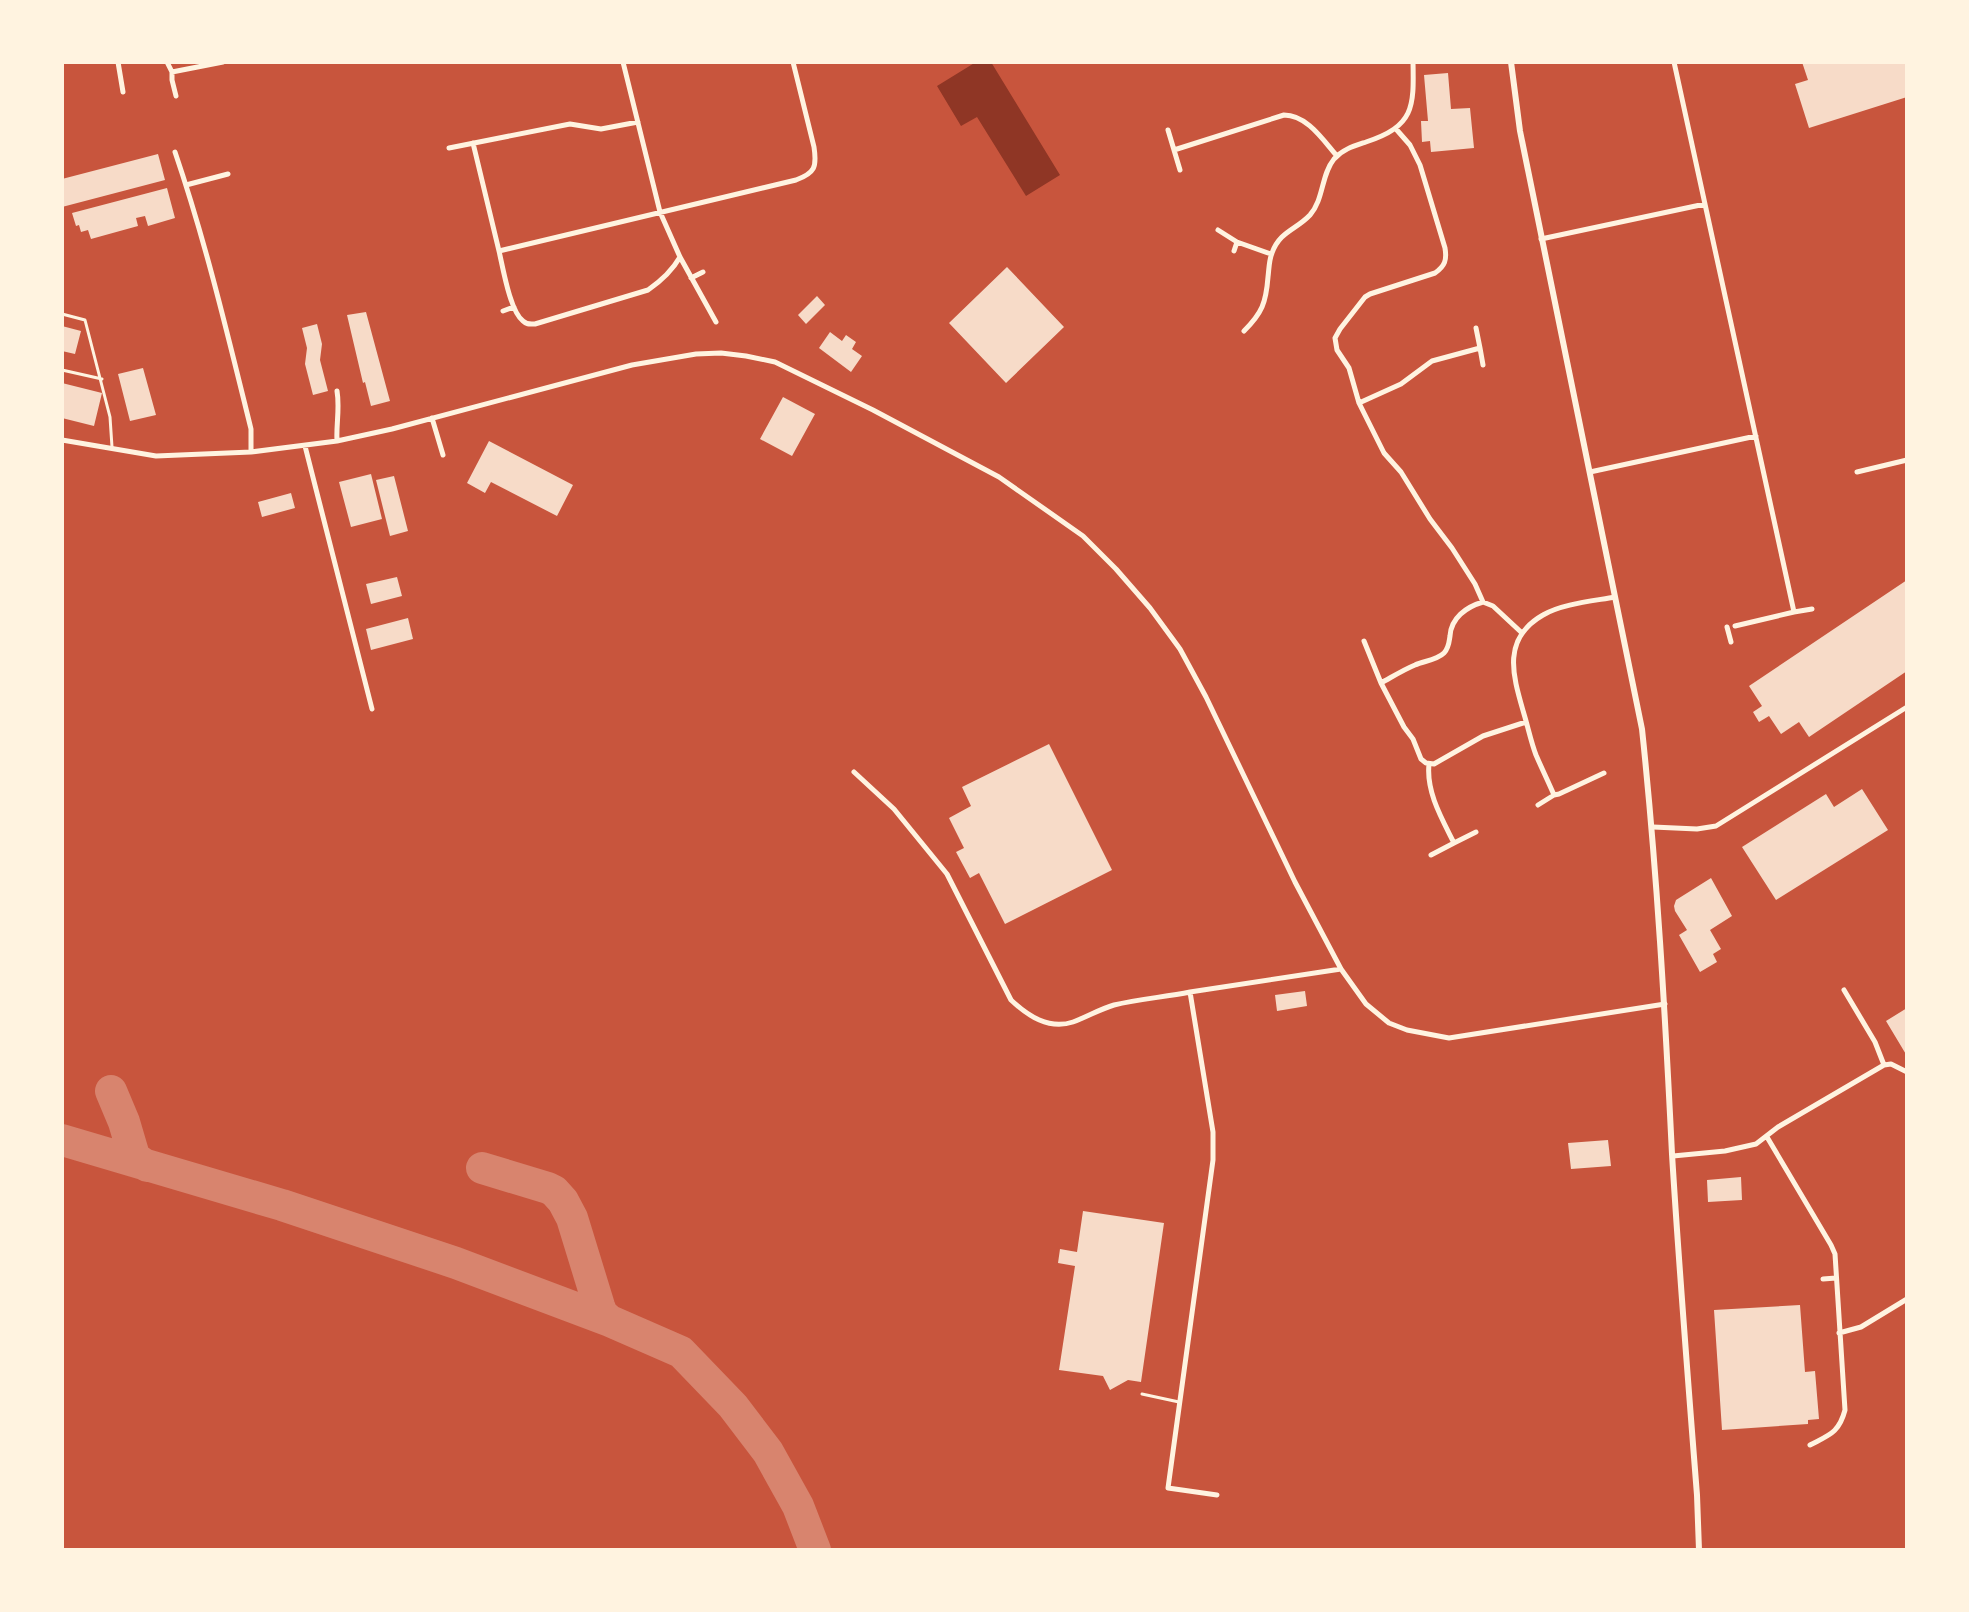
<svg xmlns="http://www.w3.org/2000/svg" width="1969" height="1612" font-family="Jost,sans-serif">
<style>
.water{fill:#8f3625}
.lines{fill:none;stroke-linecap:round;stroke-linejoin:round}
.taxiway{stroke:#d8846e;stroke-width:32}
.building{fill:#f7dbc8}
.service{stroke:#fff3e0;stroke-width:3}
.minor{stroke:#fff3e0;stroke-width:5}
.tertiary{stroke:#fff3e0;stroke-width:6}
</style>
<rect width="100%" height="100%" fill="#c8553d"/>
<!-- water -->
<path class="water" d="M 976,62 L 991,62 L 1060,175 L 1026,196 L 977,117 L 961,126 L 937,86 Z"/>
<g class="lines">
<!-- taxiway -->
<path class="taxiway" d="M 111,1091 L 124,1122 L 134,1156 L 138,1160 L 147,1166
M 62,1140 L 282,1205 L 456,1263 L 610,1321 L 681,1352 L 733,1406 L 768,1452 L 798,1506 L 815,1550
M 482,1168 L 548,1188 L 554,1191 L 563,1201 L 572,1218 L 599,1306 L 602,1314 L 610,1321"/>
</g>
<!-- building -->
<path class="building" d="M 1802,62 L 1907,62 L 1907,97 L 1809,128 L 1795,84 L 1808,80 Z
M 1448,73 L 1451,109 L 1470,108 L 1474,148 L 1431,152 L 1430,141 L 1422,142 L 1421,121 L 1428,121 L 1424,75 Z
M 158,154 L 165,180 L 62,207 L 62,179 Z
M 167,188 L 175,218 L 148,226 L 145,216 L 136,218 L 138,226 L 91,239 L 88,230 L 81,232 L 79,225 L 76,226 L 72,213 Z
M 1007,267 L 1064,327 L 1006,383 L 949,323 Z
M 817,296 L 825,305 L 806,324 L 798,315 Z
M 366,312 L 390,401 L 371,406 L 365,382 L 363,383 L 347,315 Z
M 317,324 L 322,344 L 320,360 L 328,391 L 313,395 L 305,364 L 307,348 L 302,328 Z
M 62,326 L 81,331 L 75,354 L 62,351 Z
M 830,332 L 842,341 L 846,335 L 856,342 L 852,349 L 862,356 L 851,372 L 819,348 Z
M 143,368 L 156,415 L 130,421 L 118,374 Z
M 62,383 L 102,393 L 94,426 L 62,418 Z
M 783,397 L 815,414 L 792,456 L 760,439 Z
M 489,441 L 573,485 L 557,516 L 491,482 L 485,493 L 467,483 Z
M 371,474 L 382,519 L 351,527 L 339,482 Z
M 394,476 L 408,531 L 390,536 L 376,480 Z
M 291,493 L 295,508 L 262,517 L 258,502 Z
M 397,577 L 402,596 L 371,604 L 366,584 Z
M 1907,580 L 1907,671 L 1809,737 L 1799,722 L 1781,734 L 1769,716 L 1759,722 L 1753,712 L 1762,706 L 1749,686 Z
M 408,618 L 413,639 L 371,650 L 366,629 Z
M 1049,744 L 1112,870 L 1005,924 L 979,873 L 970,878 L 956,852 L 964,848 L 949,818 L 971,806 L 962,787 Z
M 1862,789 L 1888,830 L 1776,900 L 1742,847 L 1826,794 L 1834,807 Z
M 1711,878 L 1732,916 L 1710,930 L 1721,949 L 1713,954 L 1717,962 L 1700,972 L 1679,935 L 1687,930 L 1675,911 L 1674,906 L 1676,900 Z
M 1305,991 L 1307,1006 L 1277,1011 L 1275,995 Z
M 1907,1008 L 1907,1056 L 1886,1021 Z
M 1608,1140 L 1611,1166 L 1571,1169 L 1568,1143 Z
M 1741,1177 L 1742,1200 L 1708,1202 L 1707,1180 Z
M 1083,1211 L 1164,1223 L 1141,1382 L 1128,1380 L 1110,1390 L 1103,1376 L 1059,1370 L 1075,1266 L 1058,1263 L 1060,1249 L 1077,1252 Z
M 1800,1305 L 1805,1372 L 1815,1371 L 1819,1419 L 1808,1420 L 1808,1424 L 1722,1430 L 1714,1310 Z"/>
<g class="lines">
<!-- service -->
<path class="service" d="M 62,314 L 85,320 L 110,417 L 112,447
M 62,370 L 102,379
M 1142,1394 L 1179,1402"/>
<!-- minor -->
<path class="minor" d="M 118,62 L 123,92
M 167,62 L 172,72 L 172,80 L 176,96
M 623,62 L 660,212 L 680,257 L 716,322
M 1674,62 L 1794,612 L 1812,609
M 172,72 L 223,62
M 1396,129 L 1410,145 L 1420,165 L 1445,248 C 1447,260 1445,266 1435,273 L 1370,294 L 1365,297 L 1340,329 L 1335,338 L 1337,350 L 1349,368 L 1359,403 L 1384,453 L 1401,472 L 1430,519 L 1452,548 L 1475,584 L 1483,602 L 1493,606 L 1522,633
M 1168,130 L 1174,150
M 473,143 L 499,251
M 449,148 L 570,124 L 601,129 L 638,122
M 175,152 C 206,243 228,336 251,429 L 251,452
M 1180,170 L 1174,150 L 1284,115 C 1307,115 1323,140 1337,156
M 186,185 L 228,174
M 1218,230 L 1237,242 L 1271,254
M 1541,239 L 1705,204
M 1234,251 L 1237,242
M 680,257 C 672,271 661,281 648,290 L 535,324 C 530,324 527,325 523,321 C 510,311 503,268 499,251 L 796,180 C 815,173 817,167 814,147 L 793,62
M 691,278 L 703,272
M 503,311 L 514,307
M 1244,331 C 1262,313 1266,303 1268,277 C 1269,269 1269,260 1272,253 C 1280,231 1296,230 1310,215 C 1324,199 1321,175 1334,159 C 1343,149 1354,146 1366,142 C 1414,126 1414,108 1413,62
M 1480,348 L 1483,365
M 1359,403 L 1401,384 L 1432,361 L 1480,348 L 1476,328
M 432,418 L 443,455
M 62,440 L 156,456 L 251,452 L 337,441 L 392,429 L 632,365 L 696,354 L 721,353 L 746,356 L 775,362 L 873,410 L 999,477 L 1083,536 L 1116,569 L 1150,608 L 1180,649 L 1206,697 L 1295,882 L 1341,969 L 1366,1004 L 1389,1023 L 1407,1030 L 1449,1038 L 1665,1004
M 337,441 C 336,424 340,408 337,391
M 305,446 L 372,709
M 1590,472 L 1756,436
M 1857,472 L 1907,460
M 1735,626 L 1794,612
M 1727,627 L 1731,642
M 1364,641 L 1381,683 L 1404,727 L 1413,739 L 1421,759 L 1426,763 L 1434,764 L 1483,736 L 1526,722
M 1381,683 C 1392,677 1403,670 1415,665 C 1424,661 1437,660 1444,653 C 1449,648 1449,642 1450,636 C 1451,618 1466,607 1483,602
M 1429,764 C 1426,792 1442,819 1454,843 L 1431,855
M 854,772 L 894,809 L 947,874 L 1011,1000 C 1028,1016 1049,1030 1073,1022 C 1087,1017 1100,1009 1114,1005 C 1139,999 1165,997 1190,992 L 1213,1132 L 1213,1160 L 1168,1488 L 1217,1495
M 1554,795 L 1559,794 L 1604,773
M 1538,805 L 1554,795 C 1548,781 1542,769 1536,755 C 1531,742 1528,727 1524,714 C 1513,676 1501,639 1543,615 C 1561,604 1593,601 1615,597
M 1653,827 L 1697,829 L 1716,826 L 1907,707
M 1454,843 L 1476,832
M 1844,990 L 1875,1042 L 1884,1065 L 1891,1064 L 1907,1072
M 1190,992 L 1341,969
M 1767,1137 L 1831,1245 L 1835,1254 L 1845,1410 C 1839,1433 1829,1435 1810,1445
M 1673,1156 L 1725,1151 L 1756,1144 L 1778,1127 L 1884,1065
M 1823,1279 L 1836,1278
M 1839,1333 L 1861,1327 L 1907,1299"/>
<!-- tertiary -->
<path class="tertiary" d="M 1511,62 L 1520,131 L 1642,729 C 1657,871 1665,1012 1672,1154 C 1679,1268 1688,1381 1697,1495 L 1699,1550"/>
</g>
<!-- border -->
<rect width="1969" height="1612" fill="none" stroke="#fff3e0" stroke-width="128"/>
</svg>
